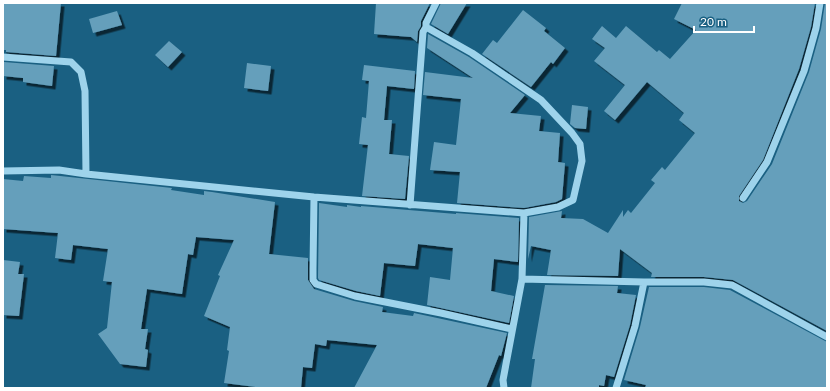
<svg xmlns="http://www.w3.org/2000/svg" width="830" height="391" font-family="Lato,sans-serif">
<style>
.building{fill:#659fbb;filter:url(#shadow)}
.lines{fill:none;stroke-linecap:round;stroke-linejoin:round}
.minor{stroke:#9ed3eb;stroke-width:7}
</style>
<defs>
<filter id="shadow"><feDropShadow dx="3.5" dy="3.5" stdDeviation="0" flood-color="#0009"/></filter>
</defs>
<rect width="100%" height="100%" fill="#1a6082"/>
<!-- building -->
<path class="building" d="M 3,3 L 61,3 L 56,56 L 6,52 L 6,50 L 3,50 Z
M 376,3 L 430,3 L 421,21 L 421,26 L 418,31 L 417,42 L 411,37 L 374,34 Z
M 441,3 L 467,3 L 448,34 L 431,24 Z
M 682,3 L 815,3 L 811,27 L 799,69 L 763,160 L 739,196 L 739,201 L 743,203 L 747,201 L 772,164 L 809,72 L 821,29 L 825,3 L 827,3 L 827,331 L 733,280 L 704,277 L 651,277 L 652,273 L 620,249 L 618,276 L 547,275 L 551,250 L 531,246 L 528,259 L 529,217 L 562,211 L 561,218 L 583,219 L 608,233 L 623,210 L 623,217 L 628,210 L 631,213 L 655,183 L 651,180 L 662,167 L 665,170 L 695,133 L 679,120 L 684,113 L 647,82 L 615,120 L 604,111 L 625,85 L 594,61 L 605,48 L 592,39 L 602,26 L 616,38 L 626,26 L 657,52 L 659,50 L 670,59 L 696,30 L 674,19 Z
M 523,10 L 546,28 L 544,31 L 565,48 L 553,64 L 551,62 L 531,87 L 482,54 L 493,40 L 497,43 Z
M 117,11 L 122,25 L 93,33 L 89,19 Z
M 428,34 L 469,57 L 525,95 L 510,113 L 541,116 L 539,131 L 560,133 L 558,162 L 565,163 L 562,199 L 556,202 L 524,208 L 457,203 L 460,172 L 430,170 L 434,142 L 456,145 L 461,99 L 423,95 L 425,72 L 473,78 L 427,48 Z
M 169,41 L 182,52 L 168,67 L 155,55 Z
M 4,62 L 54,66 L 52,86 L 23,82 L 23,78 L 3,76 Z
M 247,63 L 271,66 L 268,91 L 244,88 Z
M 364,65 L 415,71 L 414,89 L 387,86 L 384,120 L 392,120 L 389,154 L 409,156 L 405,199 L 362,196 L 368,145 L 359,144 L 362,117 L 366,118 L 369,81 L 362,80 Z
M 572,105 L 588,107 L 586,129 L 575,128 L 570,124 Z
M 51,175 L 172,188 L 171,190 L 204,195 L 204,191 L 212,192 L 275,202 L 269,254 L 308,258 L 308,280 L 314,289 L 354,301 L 383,307 L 382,312 L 413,316 L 414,313 L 507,333 L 501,356 L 499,355 L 486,388 L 354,388 L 377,345 L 327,340 L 326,346 L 315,344 L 312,368 L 303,367 L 301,388 L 263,388 L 224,383 L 229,351 L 227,350 L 230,327 L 204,316 L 220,276 L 218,275 L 234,240 L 196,237 L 193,255 L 188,254 L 182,294 L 147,289 L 141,329 L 148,329 L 145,349 L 148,350 L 146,367 L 120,364 L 98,334 L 107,328 L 112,282 L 103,281 L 108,249 L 73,245 L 71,260 L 55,258 L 58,233 L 3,229 L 3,179 L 23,181 L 24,176 L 51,178 Z
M 319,203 L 347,207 L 347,205 L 361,207 L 361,206 L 456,214 L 456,213 L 519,218 L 518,262 L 494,259 L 491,291 L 514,296 L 509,323 L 427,305 L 430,277 L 450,280 L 453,248 L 418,244 L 415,266 L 384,263 L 380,296 L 356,291 L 319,280 L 318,278 Z
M 3,260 L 20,262 L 18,274 L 24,274 L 19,316 L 3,315 Z
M 545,285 L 618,286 L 617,293 L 636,295 L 630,325 L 614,377 L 606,375 L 604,386 L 599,385 L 599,388 L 531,388 L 535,359 L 532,359 Z
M 649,287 L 704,287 L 730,290 L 827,342 L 827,388 L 645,388 L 646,385 L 624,380 L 640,327 Z"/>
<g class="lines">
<!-- minor -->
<path class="minor" d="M 3,57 L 71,62 L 81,72 L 85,91 L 86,174 L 59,170 L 3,171
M 86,174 L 314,197 L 524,213 L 558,207 L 573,200 L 582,161 L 580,144 L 572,133 L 541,100 L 472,53 L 426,27 L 426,23 L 436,3
M 314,197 L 313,269 L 313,280 L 316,284 L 355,296 L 441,313 L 512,329
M 743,198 L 767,162 L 804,71 L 816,28 L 820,3
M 410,205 L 423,32 L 426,27
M 522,279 L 644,282 L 704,282 L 732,285 L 827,337
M 504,388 L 503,380 L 522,279 L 524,213
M 616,388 L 635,326 L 644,282"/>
</g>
<!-- border -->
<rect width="830" height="391" fill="none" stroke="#ffffff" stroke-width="8"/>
<!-- scale -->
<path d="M694 26v6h60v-6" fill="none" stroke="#ffffff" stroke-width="2"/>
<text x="700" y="26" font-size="12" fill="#ffffff" stroke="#1a6082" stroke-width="3" paint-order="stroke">20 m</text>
</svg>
